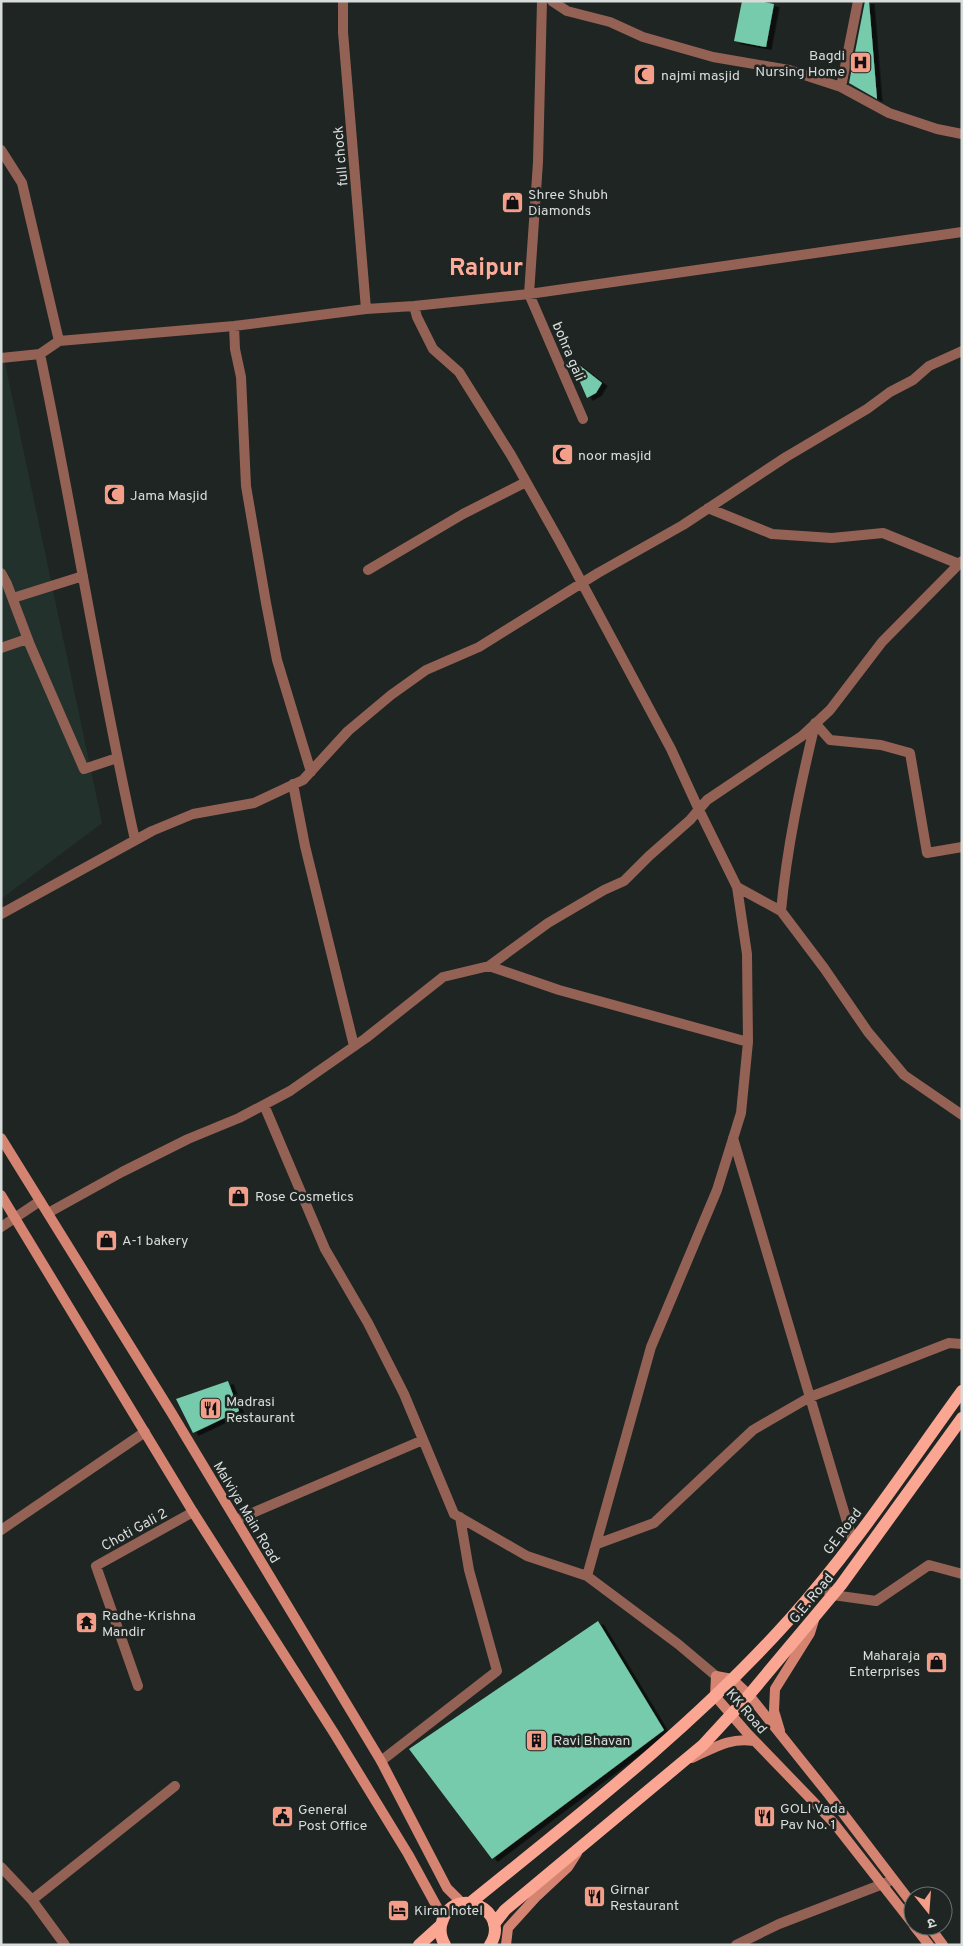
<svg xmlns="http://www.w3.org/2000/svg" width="963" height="1946" font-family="Overpass,'Noto Sans Devanagari',sans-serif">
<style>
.built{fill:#23312c}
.building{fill:#77cbad;filter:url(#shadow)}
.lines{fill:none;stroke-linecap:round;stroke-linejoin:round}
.street{stroke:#946155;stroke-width:10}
.secondary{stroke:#d58471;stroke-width:10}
.primary{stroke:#faa692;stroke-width:12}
.labels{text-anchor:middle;stroke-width:5;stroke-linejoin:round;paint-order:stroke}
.poi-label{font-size:14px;fill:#d8dddb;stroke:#1e2522;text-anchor:start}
.street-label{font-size:14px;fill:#d8dddb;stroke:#1e2522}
.town-label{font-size:24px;font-weight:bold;fill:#fdac99;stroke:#1e2522}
</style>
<defs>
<filter id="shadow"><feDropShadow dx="5.5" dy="3" stdDeviation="0" flood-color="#0009"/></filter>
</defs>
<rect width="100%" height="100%" fill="#1e2522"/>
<!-- built -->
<path class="built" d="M 1,344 L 102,823 L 1,899 Z"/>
<!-- building -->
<path class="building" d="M 742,1 L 759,1 L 774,4 L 766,47 L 734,41 Z
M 865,1 L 869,1 L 877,99 L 849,83 Z
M 569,357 L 602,383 L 596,393 L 587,398 Z
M 228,1381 L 239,1411 L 193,1433 L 176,1399 Z
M 598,1621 L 664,1730 L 492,1859 L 409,1749 Z"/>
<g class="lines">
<!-- street -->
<path class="street" d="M 343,1 L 343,32 L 366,309
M 542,1 L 538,162 L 529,294 L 583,419
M 552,1 L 567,11 L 610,22 L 643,37 L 713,57 L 789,70 L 841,87 L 889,113 L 937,129 L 962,134
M 841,87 L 858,1
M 1,150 L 22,183 L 59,341
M 414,306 L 417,317 L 433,349 L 459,372 L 511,455 L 560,542 L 671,749 L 699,810 L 737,887 L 747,954 L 748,1042 L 741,1113 L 717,1190 L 651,1347 L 587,1576
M 234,326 L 235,349 L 241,377 L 246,486 L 266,603 L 277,660 L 311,772
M 40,354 C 74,516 99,679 135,840
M 1,358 L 40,354 L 59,341 L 234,326 L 366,309 L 414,306 L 529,294 L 962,232
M 708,508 L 772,534 L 832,538 L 883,533 L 959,564
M 368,570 L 463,514 L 526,482
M 1,573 L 7,584 L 30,645 L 84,769 L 117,758
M 13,598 L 83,576
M 1,648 L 27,639
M 815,723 L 830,740 L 881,745 L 910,753 L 927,853 L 962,847
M 815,724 C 800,787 787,846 781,911 L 824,968 L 868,1032 L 904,1075 L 962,1115
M 293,784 L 305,846 L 354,1046
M 737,887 L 781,911
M 1,914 L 152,831 L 193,814 L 254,803 L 303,780 L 348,731 L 391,695 L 426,670 L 479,647 L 598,573 L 683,525 L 786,457 L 867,409 L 890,392 L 913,380 L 929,366 L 962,351
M 489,966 L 559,990 L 748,1042
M 264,1105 L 325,1249 L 368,1323 L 404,1394 L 454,1514 L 527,1556 L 587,1576 L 678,1644 L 716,1676
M 733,1138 L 853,1542
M 48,1213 L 122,1172 L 188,1139 L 239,1118 L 290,1091 L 366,1038 L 443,977 L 489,966 L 548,923 L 604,890 L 624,881 L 649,856 L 690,820 L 707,800 L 802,736 L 830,710 L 882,642 L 962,561
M 1,1227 L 40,1201
M 236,1520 L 423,1440
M 1,1530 L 145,1432
M 597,1544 L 654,1523 L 753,1430 L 810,1397 L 949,1343 L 962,1344
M 819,1584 L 833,1595 L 876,1601 L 929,1565 L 962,1574
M 138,1686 L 96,1566 L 193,1512
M 381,1761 L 497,1671 L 469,1570 L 460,1517
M 1,1867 L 32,1900 L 65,1945
M 32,1900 L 175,1786
M 736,1945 L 779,1924 L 888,1882"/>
<!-- secondary -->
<path class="secondary" d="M 1,1138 L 171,1412 L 381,1761 L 447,1888 L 462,1903
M 1,1195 L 193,1512 L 334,1733 L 408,1854 L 443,1918
M 780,1731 L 774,1711 L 775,1689 L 810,1633 L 814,1620
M 692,1758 C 714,1748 730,1737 754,1741
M 913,1905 L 829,1795 L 749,1695 L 732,1679 L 716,1676 L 715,1696 L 748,1734 L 833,1822 L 913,1924
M 914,1926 L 929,1945
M 929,1926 L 943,1945
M 506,1945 L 508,1928 L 537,1896 L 568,1867 L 577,1853"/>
<!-- primary -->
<path class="primary" d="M 470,1903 C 580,1814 694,1726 789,1620 C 853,1549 906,1468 962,1391
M 494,1924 L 505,1910 L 703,1745 L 749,1695 L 841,1585 L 962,1418
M 419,1945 L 440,1926
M 445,1945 C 441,1938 439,1930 442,1922 C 454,1883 512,1910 490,1945"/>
</g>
<!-- icons -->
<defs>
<symbol id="hospital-square" viewBox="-11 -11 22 22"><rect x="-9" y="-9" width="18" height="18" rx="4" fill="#f49e89" stroke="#1e2522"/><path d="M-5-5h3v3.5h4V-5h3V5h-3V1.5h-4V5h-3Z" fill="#111"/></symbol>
<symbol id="mosque-square" viewBox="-11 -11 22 22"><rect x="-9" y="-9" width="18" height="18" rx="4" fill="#f49e89" stroke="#1e2522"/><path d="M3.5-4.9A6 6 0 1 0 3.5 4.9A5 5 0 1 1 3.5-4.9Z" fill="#111"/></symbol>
<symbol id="shop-square" viewBox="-11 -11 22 22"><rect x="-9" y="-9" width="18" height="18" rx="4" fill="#f49e89" stroke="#1e2522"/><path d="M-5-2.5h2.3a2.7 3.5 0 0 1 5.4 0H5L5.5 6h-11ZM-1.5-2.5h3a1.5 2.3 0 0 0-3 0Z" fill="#111"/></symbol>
<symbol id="restaurant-square" viewBox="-11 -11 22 22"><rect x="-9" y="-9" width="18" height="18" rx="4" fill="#f49e89" stroke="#1e2522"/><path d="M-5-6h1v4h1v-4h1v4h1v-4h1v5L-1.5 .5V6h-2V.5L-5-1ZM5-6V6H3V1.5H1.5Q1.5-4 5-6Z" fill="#111"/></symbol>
<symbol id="temple-square" viewBox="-11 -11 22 22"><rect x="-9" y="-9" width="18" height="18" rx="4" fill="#f49e89" stroke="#1e2522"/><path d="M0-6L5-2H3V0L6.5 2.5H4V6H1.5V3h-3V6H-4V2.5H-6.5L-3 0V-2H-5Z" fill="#111"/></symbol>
<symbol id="building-square" viewBox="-11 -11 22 22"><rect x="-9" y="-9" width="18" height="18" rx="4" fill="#f49e89" stroke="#1e2522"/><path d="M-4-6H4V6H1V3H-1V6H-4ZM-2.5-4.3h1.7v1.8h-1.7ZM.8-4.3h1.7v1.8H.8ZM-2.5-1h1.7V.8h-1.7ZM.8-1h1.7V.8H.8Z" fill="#111"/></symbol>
<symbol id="civic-square" viewBox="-11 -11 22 22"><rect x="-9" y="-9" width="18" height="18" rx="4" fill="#f49e89" stroke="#1e2522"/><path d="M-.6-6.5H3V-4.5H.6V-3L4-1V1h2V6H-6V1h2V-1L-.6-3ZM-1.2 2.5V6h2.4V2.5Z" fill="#111"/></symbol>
<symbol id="hotel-square" viewBox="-11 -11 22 22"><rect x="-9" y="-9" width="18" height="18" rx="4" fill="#f49e89" stroke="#1e2522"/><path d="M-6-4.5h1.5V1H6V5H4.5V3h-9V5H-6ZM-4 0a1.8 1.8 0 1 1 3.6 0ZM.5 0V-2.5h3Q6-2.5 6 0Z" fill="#111"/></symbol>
</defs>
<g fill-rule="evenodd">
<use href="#hospital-square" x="848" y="50" width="25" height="25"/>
<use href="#mosque-square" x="632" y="62" width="25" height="25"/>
<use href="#shop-square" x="500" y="190" width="25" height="25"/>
<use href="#mosque-square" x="550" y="442" width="25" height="25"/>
<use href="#mosque-square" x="102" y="482" width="25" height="25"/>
<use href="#shop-square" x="226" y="1184" width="25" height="25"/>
<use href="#shop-square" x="94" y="1228" width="25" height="25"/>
<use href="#restaurant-square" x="198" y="1396" width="25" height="25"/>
<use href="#temple-square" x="74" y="1610" width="25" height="25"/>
<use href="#shop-square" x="924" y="1650" width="25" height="25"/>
<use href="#building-square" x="524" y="1728" width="25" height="25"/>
<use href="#restaurant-square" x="752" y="1804" width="25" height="25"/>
<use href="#civic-square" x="270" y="1804" width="25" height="25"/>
<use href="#restaurant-square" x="582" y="1884" width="25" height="25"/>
<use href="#hotel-square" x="386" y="1898" width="25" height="25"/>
</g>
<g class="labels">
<!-- poi labels -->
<g class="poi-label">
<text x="845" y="60" text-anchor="end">Bagdi<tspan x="845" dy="16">Nursing Home</tspan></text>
<text x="661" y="80">najmi masjid</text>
<text x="528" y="199">Shree Shubh<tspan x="528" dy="16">Diamonds</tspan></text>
<text x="578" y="460">noor masjid</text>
<text x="130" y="500">Jama Masjid</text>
<text x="255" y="1201">Rose Cosmetics</text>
<text x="122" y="1245">A-1 bakery</text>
<text x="226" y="1406">Madrasi<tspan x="226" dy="16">Restaurant</tspan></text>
<text x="102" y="1620">Radhe-Krishna<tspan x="102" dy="16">Mandir</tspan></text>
<text x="920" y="1660" text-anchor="end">Maharaja<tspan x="920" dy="16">Enterprises</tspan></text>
<text x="553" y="1745">Ravi Bhavan</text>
<text x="780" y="1813">GOLI Vada<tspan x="780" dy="16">Pav No. 1</tspan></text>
<text x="298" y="1814">General<tspan x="298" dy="16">Post Office</tspan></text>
<text x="610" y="1894">Girnar<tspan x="610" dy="16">Restaurant</tspan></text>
<text x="414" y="1915">Kiran hotel</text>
</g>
<!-- street labels -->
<g class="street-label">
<text transform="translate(340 156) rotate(-95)" y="5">full chock</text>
<text transform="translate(569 351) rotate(67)" y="5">bohra gali</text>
<text transform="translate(247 1512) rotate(59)" y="5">Malviya Main Road</text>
<text transform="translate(134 1529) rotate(-29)" y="5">Choti Gali 2</text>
<text transform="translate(842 1531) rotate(-53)" y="5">GE Road</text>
<text transform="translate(811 1598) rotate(-50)" y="5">G.E. Road</text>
<text transform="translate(747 1711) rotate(49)" y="5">KK Road</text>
</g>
<!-- town labels -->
<g class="town-label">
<text x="486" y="275">Raipur</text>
</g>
</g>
<!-- border -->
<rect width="963" height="1946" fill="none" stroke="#d8dddb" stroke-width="5"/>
<!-- north arrow -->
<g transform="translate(928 1911) rotate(163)"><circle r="24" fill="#1e2522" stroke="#686f6c"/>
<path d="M0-4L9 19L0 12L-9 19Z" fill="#f49e89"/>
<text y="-8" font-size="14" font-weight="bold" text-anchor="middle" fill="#d8dddb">उ</text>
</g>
</svg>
